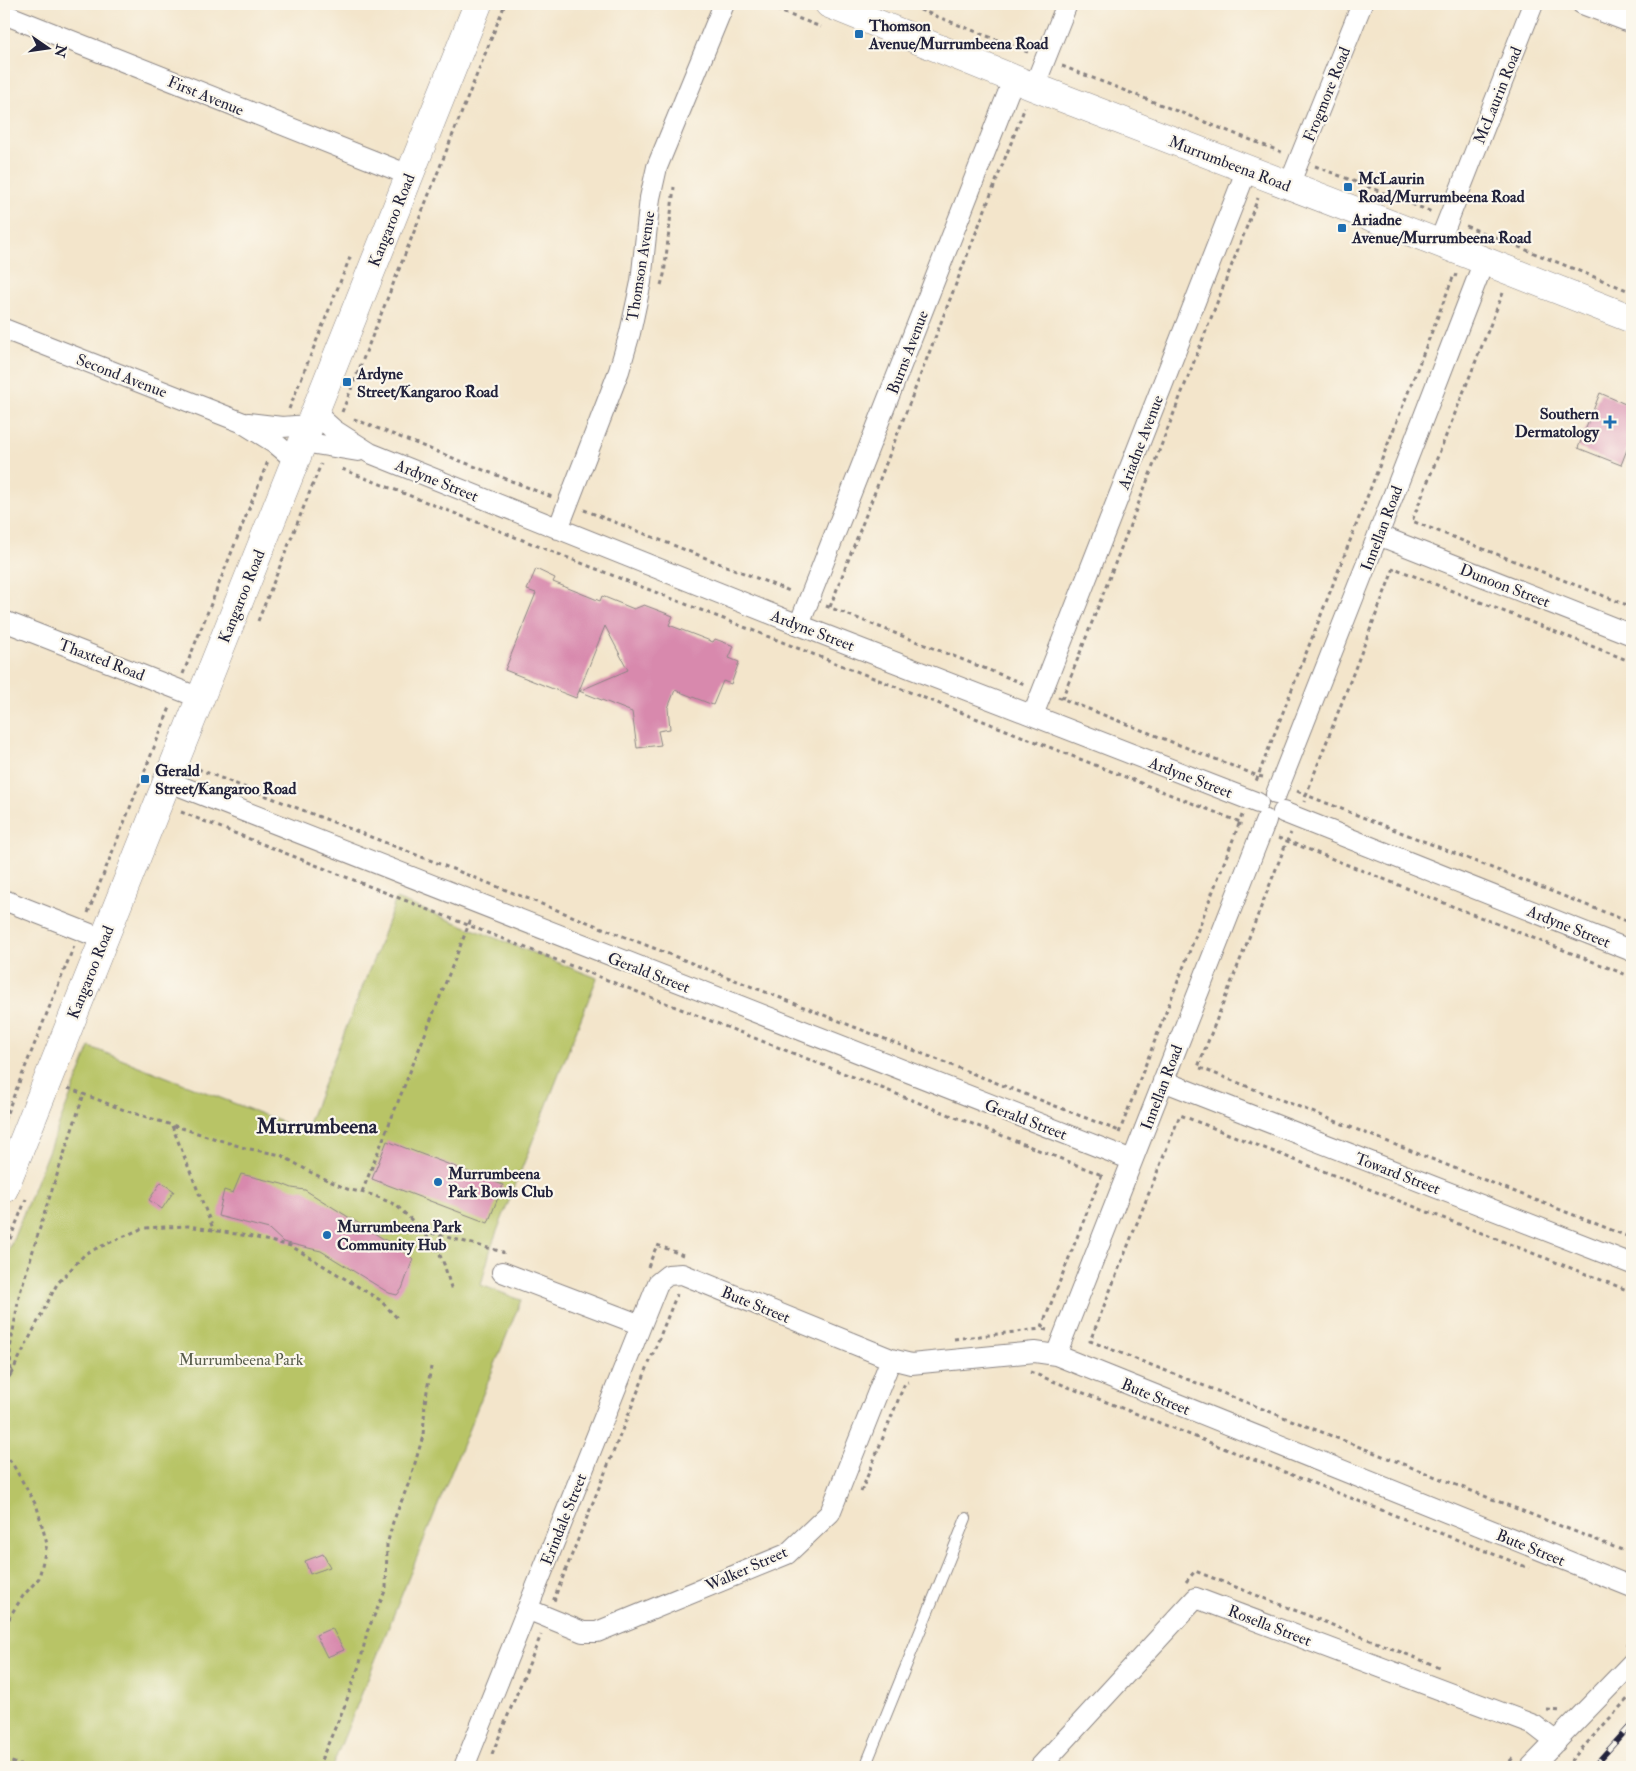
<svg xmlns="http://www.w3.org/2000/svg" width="1636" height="1771" font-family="'IM FELL Double Pica',serif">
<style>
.green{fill:#b8c466;stroke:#6d7350}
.building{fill:#d889ad;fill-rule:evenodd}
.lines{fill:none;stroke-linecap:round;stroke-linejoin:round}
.lane-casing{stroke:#8a8483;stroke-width:12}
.street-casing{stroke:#8a8483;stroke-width:22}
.secondary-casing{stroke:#8a8483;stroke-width:29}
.path{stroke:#8a8483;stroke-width:3;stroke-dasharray:4 4;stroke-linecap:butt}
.lane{stroke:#fff;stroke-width:10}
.street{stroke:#fff;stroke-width:20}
.secondary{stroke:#fff;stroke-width:28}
.rail-casing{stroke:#22223b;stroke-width:5.5}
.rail{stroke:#fbf7ec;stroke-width:4;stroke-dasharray:11;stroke-linecap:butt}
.poi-dot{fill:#1f6fb2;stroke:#fbf7ec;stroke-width:2}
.labels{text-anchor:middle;stroke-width:4.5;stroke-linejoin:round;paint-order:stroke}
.poi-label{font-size:16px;font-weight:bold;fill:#22223b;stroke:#fbf7ec;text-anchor:start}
.street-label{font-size:16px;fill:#22223b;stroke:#fbf7ec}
.park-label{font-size:16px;fill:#565b4a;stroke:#fbf7ec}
.district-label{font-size:21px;font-weight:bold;fill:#22223b;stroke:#fbf7ec}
</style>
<rect width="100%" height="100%" fill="#fbf7ec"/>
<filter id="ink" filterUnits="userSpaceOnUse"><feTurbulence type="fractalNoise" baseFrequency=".02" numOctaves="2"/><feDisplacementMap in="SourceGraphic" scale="10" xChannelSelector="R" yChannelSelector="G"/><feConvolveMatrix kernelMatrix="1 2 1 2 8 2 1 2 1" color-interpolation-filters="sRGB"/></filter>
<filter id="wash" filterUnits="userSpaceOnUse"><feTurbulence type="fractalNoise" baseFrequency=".0096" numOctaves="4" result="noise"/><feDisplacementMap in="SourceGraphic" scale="20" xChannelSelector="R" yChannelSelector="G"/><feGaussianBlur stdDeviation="1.12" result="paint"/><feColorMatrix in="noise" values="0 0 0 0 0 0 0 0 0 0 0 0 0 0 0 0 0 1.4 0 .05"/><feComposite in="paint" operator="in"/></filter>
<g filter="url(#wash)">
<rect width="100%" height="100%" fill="#f3e5cb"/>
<!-- green -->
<path class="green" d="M 396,899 L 597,978 L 492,1244 L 481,1285 L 521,1300 L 332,1767 L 4,1767 L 4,1262 L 90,1047 L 305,1131 L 378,948 Z"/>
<g id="blocks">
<!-- building -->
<path class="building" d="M 1600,393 L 1632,407 L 1632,437 L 1621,465 L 1578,448 Z
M 536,569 L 555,578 L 553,582 L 600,601 L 602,596 L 634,609 L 644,605 L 673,616 L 669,625 L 713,642 L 715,639 L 734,646 L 729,658 L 739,662 L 731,684 L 723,681 L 713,705 L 675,690 L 668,708 L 670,729 L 658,731 L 661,745 L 637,748 L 632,712 L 579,691 L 576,698 L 505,670 L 536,593 L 527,590 ZM 605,626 L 628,670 L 579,691 Z
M 387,1141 L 503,1185 L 488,1223 L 372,1179 Z
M 241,1174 L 282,1184 L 292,1188 L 305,1190 L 406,1253 L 413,1259 L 402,1289 L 397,1295 L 389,1293 L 321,1251 L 283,1242 L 269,1229 L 218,1216 L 224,1190 L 233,1193 Z
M 161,1182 L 174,1191 L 162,1209 L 149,1200 Z
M 323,1554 L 330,1567 L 310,1574 L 305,1561 Z
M 332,1628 L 344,1650 L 327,1657 L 316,1635 Z"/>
</g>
</g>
<g filter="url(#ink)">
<use href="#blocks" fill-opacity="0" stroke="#8a8483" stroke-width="1"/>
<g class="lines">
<defs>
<path id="lane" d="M 865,1767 L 966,1518"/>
<path id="street" d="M 1582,4 L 1632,23
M 4,14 L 409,175
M 1034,87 L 1067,4
M 1289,185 L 1362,4
M 1439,243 L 1533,4
M 4,329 L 241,422 L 275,443 L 295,460
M 314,412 L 334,430 L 370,453 L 799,625 L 1258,803
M 248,423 L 282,427 L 309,425
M 303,442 L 358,451
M 558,529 L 619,371 L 630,333 L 641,282 L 650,198 L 657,167 L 724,4
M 1378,535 L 1632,635
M 4,621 L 200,698
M 799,625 L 1014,78
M 1033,715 L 1247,169
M 167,781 L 1132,1160
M 1276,794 L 1378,535 L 1484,261
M 1283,812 L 1632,951
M 4,900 L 103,939
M 1163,1081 L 1632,1264
M 502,1272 L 641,1325
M 1056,1355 L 1266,820
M 527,1609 L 583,1632 L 597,1632 L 787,1554 L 830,1513 L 891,1359
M 464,1767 L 658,1283 L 668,1275 L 682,1274 L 891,1359 L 911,1364 L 1035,1352 L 1056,1355 L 1632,1587
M 1040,1767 L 1196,1598 L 1534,1725 L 1556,1742
M 1531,1767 L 1632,1663"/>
<path id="secondary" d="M 829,4 L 1034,87 L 1439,243 L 1632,319
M 4,1189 L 478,4"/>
</defs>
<!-- lane casing -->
<use href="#lane" class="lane-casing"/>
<!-- street casing -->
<use href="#street" class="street-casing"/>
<!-- secondary casing -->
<use href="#secondary" class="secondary-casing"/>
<!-- path -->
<path class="path" d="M 761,4 L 821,27
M 905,4 L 1028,52
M 1062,66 L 1284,153
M 1315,166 L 1432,212
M 1466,226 L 1632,292
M 661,285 L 664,275 L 674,187
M 1503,293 L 1412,521 L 1632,607
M 289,409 L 351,255
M 342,412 L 505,4
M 354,419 L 552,497
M 342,469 L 1240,822
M 584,510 L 792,592
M 826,606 L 1027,685
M 830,607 L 1025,107
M 258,621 L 321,464
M 1632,662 L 1394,568 L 1306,795 L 1632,923
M 183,674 L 268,461
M 1058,697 L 1258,776 L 1255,784
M 1062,699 L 1258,198
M 198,769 L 1119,1131
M 1263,777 L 1258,776 L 1454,275 L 1457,276
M 1297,791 L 1306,795 L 1304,802
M 181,812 L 1102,1175
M 1242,815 L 1239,824 L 1244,825
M 1278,838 L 1287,841 L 1291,833
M 88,913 L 171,705
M 1632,977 L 1287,841 L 1198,1067 L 1632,1238
M 68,1088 L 124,1110 L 245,1148 L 281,1155 L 312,1173 L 347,1189 L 373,1195 L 396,1205 L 423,1231 L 437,1249 L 444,1264 L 452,1291
M 4,1120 L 74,946
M 172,1126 L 214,1231
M 1119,1133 L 1239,824
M 362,1192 L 471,919
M 424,1231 L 503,1252 L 503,1254
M 4,1254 L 26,1199
M 648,1267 L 657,1245 L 683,1255
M 1632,1292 L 1180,1115 L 1090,1341 L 1632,1554
M 1047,1330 L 1041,1329 L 1102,1174
M 954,1339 L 1041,1329
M 1030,1372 L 1529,1568
M 11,1374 L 57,1284 L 86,1253 L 143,1228 L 188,1226 L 248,1236 L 291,1246 L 380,1300 L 399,1320
M 4,1384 L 11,1374 L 10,1349 L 19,1296 L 47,1205 L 84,1094
M 4,1453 L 12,1463 L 37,1507 L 47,1544 L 39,1578 L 23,1596 L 10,1616 L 4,1635
M 861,1492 L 905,1383 L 908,1382
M 1186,1582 L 1195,1571 L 1439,1667
M 556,1600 L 554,1599 L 677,1294
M 1626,1645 L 1632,1639
M 1547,1710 L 1561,1711
M 492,1754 L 541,1635
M 4,1759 L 25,1767
M 318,1767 L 345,1705 L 360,1663 L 367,1632 L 386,1589 L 387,1545 L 393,1522 L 410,1480 L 423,1436 L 425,1403 L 431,1367
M 1504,1767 L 1514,1757
M 1565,1767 L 1632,1694"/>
<!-- lane -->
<use href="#lane" class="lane"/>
<!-- street -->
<use href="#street" class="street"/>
<!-- secondary -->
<use href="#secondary" class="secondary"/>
<defs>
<path id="rail" d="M 1593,1767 L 1632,1724"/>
</defs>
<!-- rail casing -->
<use href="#rail" class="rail-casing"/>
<!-- rail -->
<use href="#rail" class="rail"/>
</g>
</g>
<!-- markers -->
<g class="poi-dot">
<rect x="854" y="29" width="10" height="10" rx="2.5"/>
<rect x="1343" y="182" width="10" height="10" rx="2.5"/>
<rect x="1337" y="223" width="10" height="10" rx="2.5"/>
<rect x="342" y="377" width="10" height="10" rx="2.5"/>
<path d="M1607.5 414.5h5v5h5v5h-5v5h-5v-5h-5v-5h5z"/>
<rect x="140" y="774" width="10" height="10" rx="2.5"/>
<circle cx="438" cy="1182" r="5"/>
<circle cx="327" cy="1235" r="5"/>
</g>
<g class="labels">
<!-- poi labels -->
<g class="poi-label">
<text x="869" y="31">Thomson<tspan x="869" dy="18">Avenue/Murrumbeena Road</tspan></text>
<text x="1358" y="184">McLaurin<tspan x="1358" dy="18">Road/Murrumbeena Road</tspan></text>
<text x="1352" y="225">Ariadne<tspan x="1352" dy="18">Avenue/Murrumbeena Road</tspan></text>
<text x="357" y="379">Ardyne<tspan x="357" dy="18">Street/Kangaroo Road</tspan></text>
<text x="1599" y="419" text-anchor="end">Southern<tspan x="1599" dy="18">Dermatology</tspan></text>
<text x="155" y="776">Gerald<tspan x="155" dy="18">Street/Kangaroo Road</tspan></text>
<text x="448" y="1179">Murrumbeena<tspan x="448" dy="18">Park Bowls Club</tspan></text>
<text x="337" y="1232">Murrumbeena Park<tspan x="337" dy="18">Community Hub</tspan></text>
</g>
<!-- street labels -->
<g class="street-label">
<text transform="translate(1326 94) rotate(-68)" y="6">Frogmore Road</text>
<text transform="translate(206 95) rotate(22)" y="6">First Avenue</text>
<text transform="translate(1497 95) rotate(-68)" y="6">McLaurin Road</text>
<text transform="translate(1230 163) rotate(21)" y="6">Murrumbeena Road</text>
<text transform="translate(391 220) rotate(-68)" y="6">Kangaroo Road</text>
<text transform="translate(640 266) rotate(-81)" y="6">Thomson Avenue</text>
<text transform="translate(907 352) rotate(-69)" y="6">Burns Avenue</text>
<text transform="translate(122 375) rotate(21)" y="6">Second Avenue</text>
<text transform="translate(1140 442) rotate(-69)" y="6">Ariadne Avenue</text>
<text transform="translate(437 480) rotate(22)" y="6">Ardyne Street</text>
<text transform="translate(1381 528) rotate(-69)" y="6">Innellan Road</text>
<text transform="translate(1505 585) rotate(21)" y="6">Dunoon Street</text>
<text transform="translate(241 596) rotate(-68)" y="6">Kangaroo Road</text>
<text transform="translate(813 630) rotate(21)" y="6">Ardyne Street</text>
<text transform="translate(102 659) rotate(21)" y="6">Thaxted Road</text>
<text transform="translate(1191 777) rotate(21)" y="6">Ardyne Street</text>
<text transform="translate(1569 926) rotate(22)" y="6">Ardyne Street</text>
<text transform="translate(90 972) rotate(-68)" y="6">Kangaroo Road</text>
<text transform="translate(649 972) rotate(21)" y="6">Gerald Street</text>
<text transform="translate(1161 1087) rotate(-69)" y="6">Innellan Road</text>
<text transform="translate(1026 1119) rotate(21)" y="6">Gerald Street</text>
<text transform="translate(1398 1173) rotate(21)" y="6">Toward Street</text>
<text transform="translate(756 1304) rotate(22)" y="6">Bute Street</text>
<text transform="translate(1156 1396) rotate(22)" y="6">Bute Street</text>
<text transform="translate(563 1519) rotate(-68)" y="6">Erindale Street</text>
<text transform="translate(1531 1547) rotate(22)" y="6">Bute Street</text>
<text transform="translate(746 1568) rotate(-24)" y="6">Walker Street</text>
<text transform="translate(1270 1625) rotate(21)" y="6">Rosella Street</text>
</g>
<!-- park labels -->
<g class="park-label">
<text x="241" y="1365">Murrumbeena Park</text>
</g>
<!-- district labels -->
<g class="district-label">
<text x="317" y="1133">Murrumbeena</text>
</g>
</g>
<!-- margin -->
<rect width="1636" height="1771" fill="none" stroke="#fbf7ec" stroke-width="20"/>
<!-- north arrow -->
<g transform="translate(48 48) rotate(103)" stroke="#fbf7ec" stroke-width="4" paint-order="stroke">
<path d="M0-4L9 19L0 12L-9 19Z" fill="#22223b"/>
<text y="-8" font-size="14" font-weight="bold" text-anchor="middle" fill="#22223b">N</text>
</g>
</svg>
